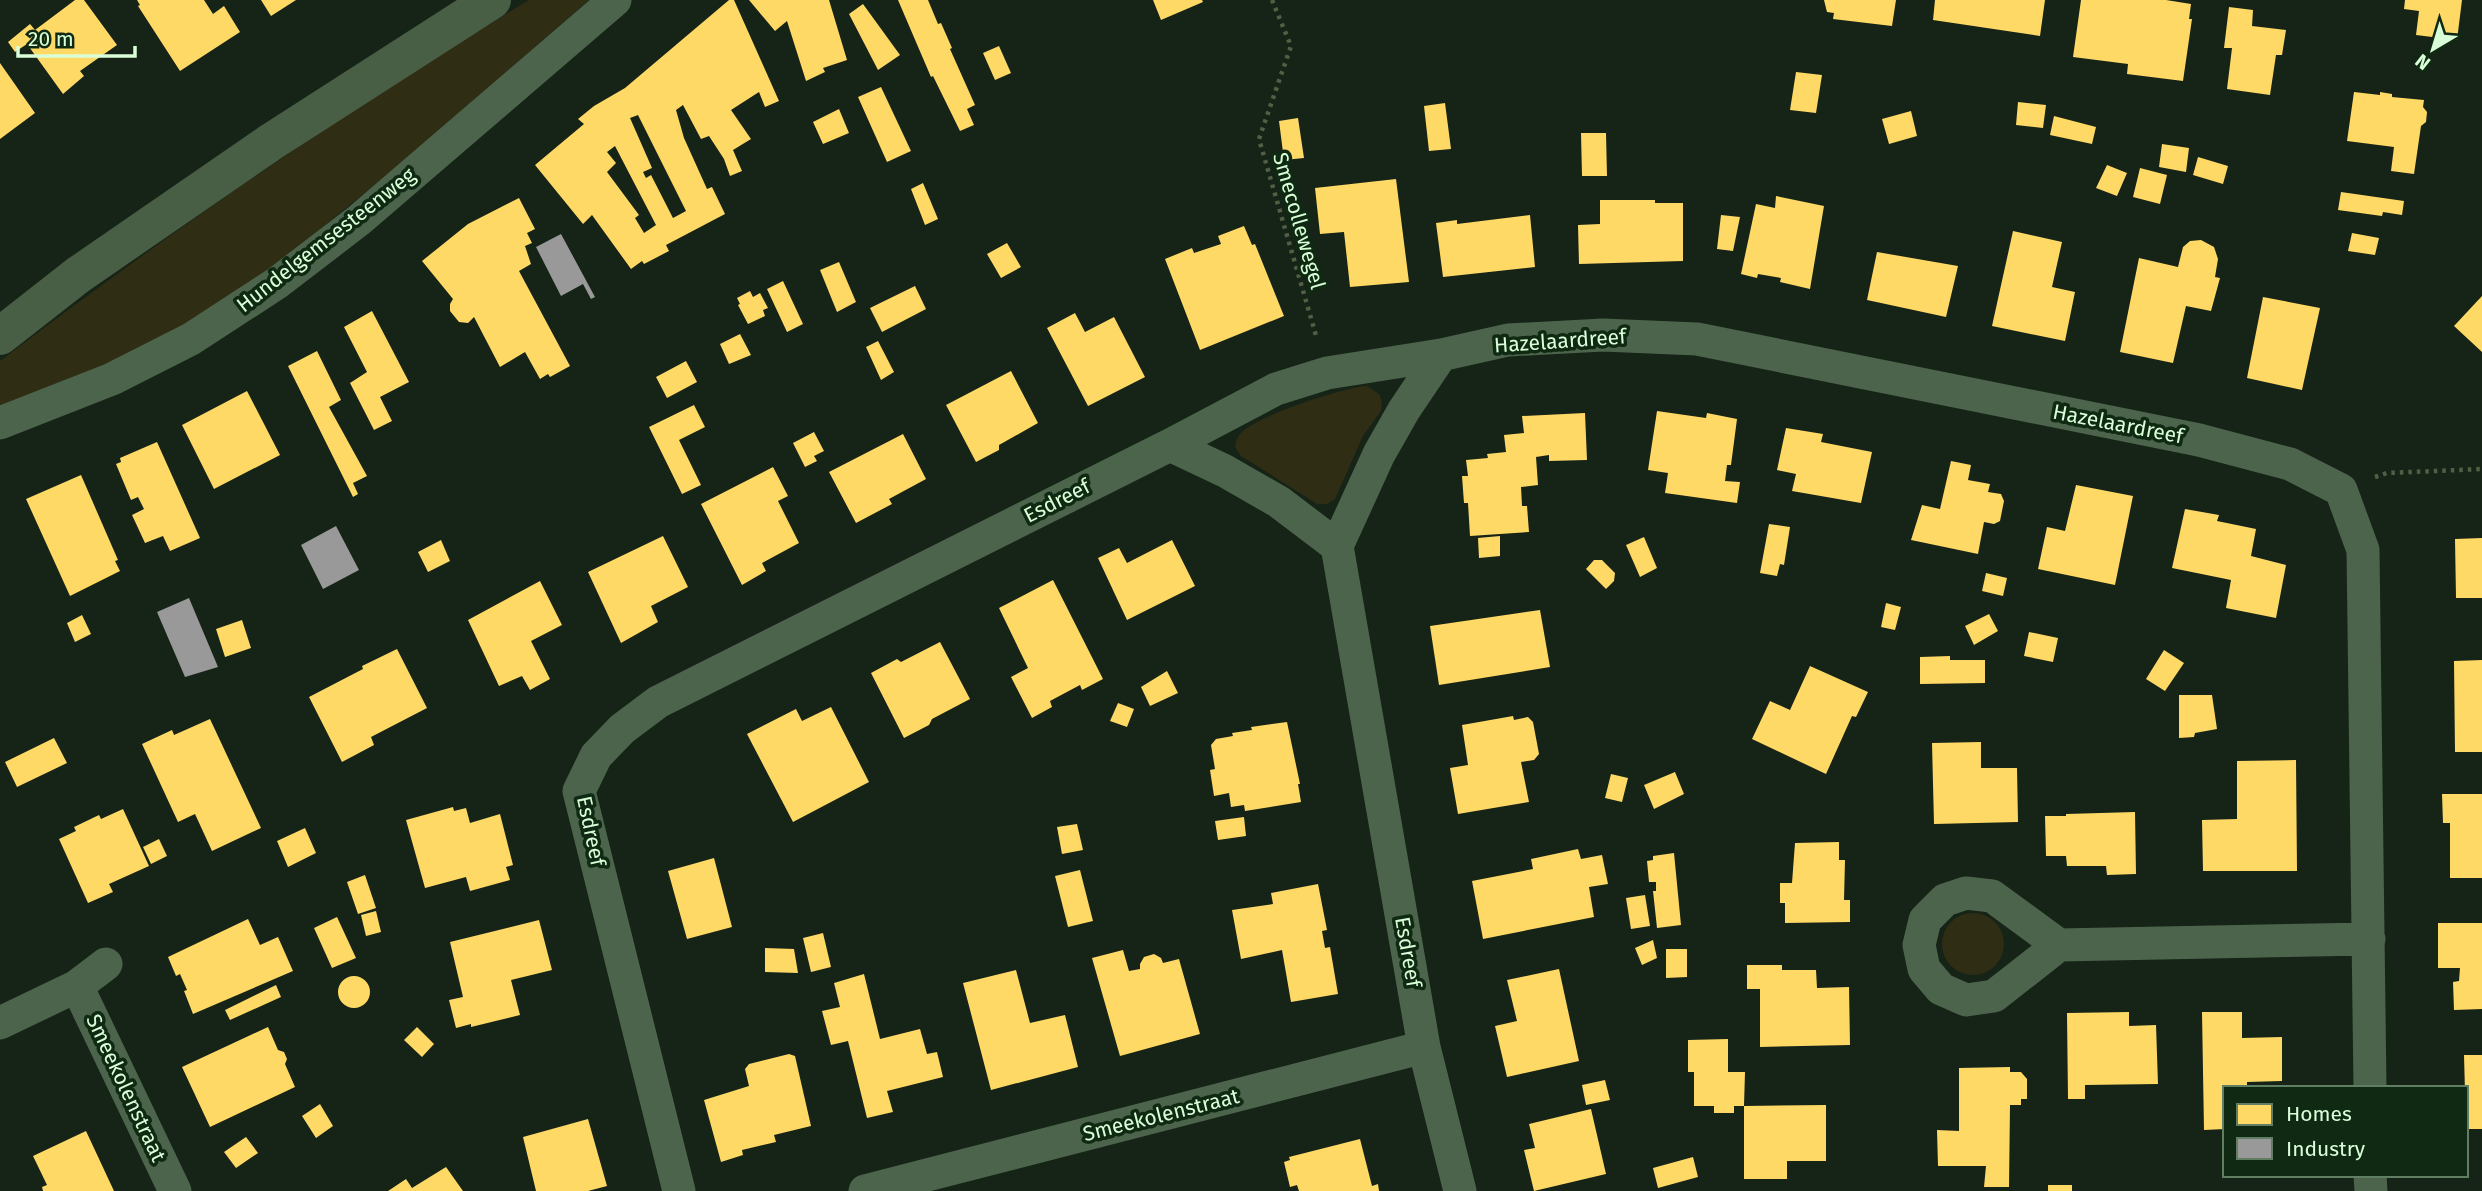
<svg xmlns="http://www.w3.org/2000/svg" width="2482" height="1191" font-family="'Fira Sans',sans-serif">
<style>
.green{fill:#2f2d14}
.homes{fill:#ffd966;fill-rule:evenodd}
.industry{fill:#999}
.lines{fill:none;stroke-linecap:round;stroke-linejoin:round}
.path{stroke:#525f44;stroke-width:4.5;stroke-dasharray:3.5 5;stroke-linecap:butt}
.minor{stroke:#4c644b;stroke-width:33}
.secondary{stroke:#485f46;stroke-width:38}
.labels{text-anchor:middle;stroke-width:7;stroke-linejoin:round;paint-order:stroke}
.street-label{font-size:21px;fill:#d9ffd9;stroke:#102912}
</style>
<rect width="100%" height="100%" fill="#162317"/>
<!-- green -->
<path class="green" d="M 529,0 L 589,0 L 387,175 L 262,276 L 194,320 L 124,356 L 0,410 L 0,361 C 170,232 346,110 529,0 Z
M 1367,386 L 1379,394 L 1382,401 L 1381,411 L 1363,436 L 1335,499 L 1327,504 L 1317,504 L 1241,456 L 1235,447 C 1236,441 1237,437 1242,432 C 1260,415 1341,388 1367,386 Z
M1942 944a31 31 0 1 1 62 0a31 31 0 1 1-62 0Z"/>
<!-- homes -->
<path class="homes" d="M 75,0 L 84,0 L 117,45 L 80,71 L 84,76 L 63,94 L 27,44 L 15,52 L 8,42 L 30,24 L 35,30 Z
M 137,0 L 204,0 L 213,14 L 224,6 L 240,32 L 180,71 L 138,6 L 140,5 Z
M 261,0 L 296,0 L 271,16 Z
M 729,0 L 734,0 L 779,101 L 765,107 L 759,92 L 731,110 L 751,139 L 733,150 L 742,171 L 730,176 L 724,159 L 709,136 L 701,139 L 683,105 L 676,110 L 684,138 L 707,189 L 712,187 L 725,214 L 666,245 L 669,251 L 644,264 L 642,261 L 631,269 L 592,215 L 583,224 L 535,165 L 584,124 L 578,119 L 594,106 L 625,88 ZM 638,115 L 686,211 L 673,218 L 651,175 L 646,178 L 643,172 L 652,168 L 630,118 ZM 615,146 L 656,225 L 644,233 L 635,218 L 639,215 L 607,172 L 616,163 L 607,152 Z
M 749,0 L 829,0 L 847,60 L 823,68 L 825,72 L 806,81 L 787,21 L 775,31 Z
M 898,0 L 928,0 L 938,24 L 941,23 L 952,48 L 950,49 L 975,105 L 967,109 L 974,125 L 960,131 L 933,76 L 931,77 Z
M 1153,0 L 1202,0 L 1203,2 L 1161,20 Z
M 1824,0 L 1896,0 L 1892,26 L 1833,19 L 1834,13 L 1827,12 Z
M 1935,0 L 2045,0 L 2040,36 L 1933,20 Z
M 2081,0 L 2166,0 L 2191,4 L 2189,19 L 2192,19 L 2183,81 L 2127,74 L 2128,64 L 2073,57 Z
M 2405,0 L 2462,0 L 2457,40 L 2416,35 L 2419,11 L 2404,9 Z
M 863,4 L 900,55 L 878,70 L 849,14 Z
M 2229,7 L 2253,10 L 2252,26 L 2286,30 L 2282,55 L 2276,55 L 2270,95 L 2227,89 L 2232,48 L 2224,48 Z
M 999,46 L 1011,73 L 995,80 L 983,53 Z
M 0,63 L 35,113 L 0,139 Z
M 1796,72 L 1822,75 L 1816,113 L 1790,110 Z
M 881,87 L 911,151 L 887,162 L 858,97 Z
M 2354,92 L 2380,95 L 2380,92 L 2392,94 L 2392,97 L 2424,100 L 2423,107 L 2427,112 L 2426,122 L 2421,126 L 2414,174 L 2391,171 L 2394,147 L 2347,141 Z
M 2018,102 L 2046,105 L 2043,128 L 2016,125 Z
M 1445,103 L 1451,149 L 1429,151 L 1424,106 Z
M 839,109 L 849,133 L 823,144 L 813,122 Z
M 1911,111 L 1917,136 L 1889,144 L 1882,119 Z
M 2054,116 L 2096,127 L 2092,144 L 2050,135 Z
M 1298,118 L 1304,158 L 1284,160 L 1279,121 Z
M 1581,133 L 1606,133 L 1607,176 L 1582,176 Z
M 2162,144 L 2189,148 L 2186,172 L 2159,167 Z
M 2198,157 L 2228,166 L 2223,184 L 2193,175 Z
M 2107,165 L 2127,173 L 2117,196 L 2096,188 Z
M 2140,168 L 2167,175 L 2160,204 L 2133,197 Z
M 1396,179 L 1409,282 L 1350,287 L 1344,232 L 1320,234 L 1315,188 Z
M 923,183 L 938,219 L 925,225 L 911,189 Z
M 2341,192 L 2404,201 L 2402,215 L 2383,212 L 2382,216 L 2338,210 Z
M 1776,196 L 1824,206 L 1810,289 L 1780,282 L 1781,278 L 1758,274 L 1757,278 L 1741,274 L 1756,204 L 1775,208 Z
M 519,198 L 535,229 L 527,233 L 532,243 L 525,246 L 531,264 L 519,271 L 570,366 L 550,377 L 548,374 L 540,379 L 525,352 L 500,367 L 474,317 L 468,323 L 459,322 L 450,311 L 450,304 L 453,299 L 422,261 L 468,224 Z
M 1600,200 L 1655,200 L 1655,203 L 1683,203 L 1683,261 L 1579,264 L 1578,225 L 1600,224 Z
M 1530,215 L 1535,267 L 1443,277 L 1436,223 L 1457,220 L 1457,224 Z
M 1721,215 L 1740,217 L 1733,251 L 1717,249 Z
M 1244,226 L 1252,245 L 1255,244 L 1284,316 L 1200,350 L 1165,259 L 1192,248 L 1194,253 L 1221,244 L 1218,236 Z
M 2013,231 L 2062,242 L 2052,287 L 2075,292 L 2065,341 L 1992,326 Z
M 2352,233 L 2379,238 L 2375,255 L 2348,251 Z
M 2201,240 L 2214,247 L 2218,259 L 2215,277 L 2220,278 L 2211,311 L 2186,306 L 2173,363 L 2120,352 L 2139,258 L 2178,267 L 2183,247 L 2190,241 Z
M 1007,243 L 1021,267 L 1001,278 L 987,254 Z
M 1877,252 L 1958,266 L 1946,317 L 1867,300 Z
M 839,262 L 856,302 L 837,312 L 820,270 Z
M 783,281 L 803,324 L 787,332 L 767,289 Z
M 915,286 L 926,309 L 882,332 L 870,308 Z
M 750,291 L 753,297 L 760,293 L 768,308 L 763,310 L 765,316 L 748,324 L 738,305 L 740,304 L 737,298 Z
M 2482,296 L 2482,352 L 2454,326 Z
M 2263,297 L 2320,308 L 2302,390 L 2247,378 Z
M 372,311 L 409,382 L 380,397 L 392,421 L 374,430 L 350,383 L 367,372 L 344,327 Z
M 1075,313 L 1085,332 L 1114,317 L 1145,377 L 1088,406 L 1047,328 Z
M 740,334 L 751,355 L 729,364 L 720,344 Z
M 878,341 L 894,372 L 881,380 L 866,347 Z
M 317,351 L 341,400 L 329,407 L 367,476 L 353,483 L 358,494 L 353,497 L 288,366 Z
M 686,361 L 697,382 L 667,398 L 656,377 Z
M 1011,371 L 1038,423 L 999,445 L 999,450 L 976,462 L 946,405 Z
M 247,391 L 280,455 L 214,489 L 182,425 Z
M 694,405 L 705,427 L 679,440 L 701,485 L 682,494 L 649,427 Z
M 1657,411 L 1706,418 L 1707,413 L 1737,419 L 1731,465 L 1727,465 L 1725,481 L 1740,482 L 1737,503 L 1665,493 L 1668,473 L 1648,470 Z
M 1585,413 L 1587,460 L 1549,461 L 1549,455 L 1536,457 L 1538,485 L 1521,487 L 1522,506 L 1527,506 L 1529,532 L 1470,536 L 1468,503 L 1464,503 L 1462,476 L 1468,476 L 1466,460 L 1488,458 L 1487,454 L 1506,452 L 1504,435 L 1524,433 L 1522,416 Z
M 1786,428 L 1823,434 L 1821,442 L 1872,452 L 1861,503 L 1792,491 L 1796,474 L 1777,470 Z
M 814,432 L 824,451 L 814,456 L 817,461 L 805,467 L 793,443 Z
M 903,434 L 926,479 L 889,499 L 892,504 L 856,523 L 829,472 Z
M 157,442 L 200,538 L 170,551 L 163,536 L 145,543 L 132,515 L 144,509 L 138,497 L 131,500 L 116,464 L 121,462 L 120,458 Z
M 1951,461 L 1971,465 L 1968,480 L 1990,484 L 1988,492 L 2001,494 L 2004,501 L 2000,521 L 1994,524 L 1984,522 L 1978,554 L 1911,540 L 1922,505 L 1940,509 Z
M 773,467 L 788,496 L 778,501 L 799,543 L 762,563 L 766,571 L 742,585 L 701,504 Z
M 81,475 L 118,560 L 115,561 L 120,571 L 70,596 L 26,499 Z
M 2076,485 L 2133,496 L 2115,585 L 2038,569 L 2047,527 L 2065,531 Z
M 2185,509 L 2219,515 L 2217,521 L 2256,529 L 2251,556 L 2286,565 L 2276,618 L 2226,608 L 2231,580 L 2172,568 Z
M 1769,524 L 1790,527 L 1784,565 L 1780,564 L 1777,576 L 1760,573 Z
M 663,536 L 688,587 L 651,606 L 658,622 L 621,643 L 588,572 Z
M 1500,536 L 1500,556 L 1479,558 L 1478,538 Z
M 1644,537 L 1657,568 L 1640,577 L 1626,545 Z
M 2482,538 L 2482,598 L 2456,598 L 2455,539 Z
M 441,540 L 450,561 L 428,572 L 418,552 Z
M 1172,540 L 1195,586 L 1127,620 L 1098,558 L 1119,548 L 1127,563 Z
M 1594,560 L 1602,560 L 1615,573 L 1614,581 L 1606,589 L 1586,569 Z
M 1986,573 L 2007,578 L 2003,596 L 1982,591 Z
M 1053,580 L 1103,679 L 1082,690 L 1080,685 L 1050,701 L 1052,707 L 1032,718 L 1011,677 L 1028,668 L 999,608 Z
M 540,581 L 562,625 L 531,641 L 550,679 L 530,690 L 522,676 L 499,686 L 468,620 Z
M 1886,603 L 1901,607 L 1895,630 L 1881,627 Z
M 1540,610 L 1550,667 L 1439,685 L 1430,626 Z
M 1989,614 L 1998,631 L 1974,645 L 1965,626 Z
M 82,615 L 91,634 L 75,642 L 67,623 Z
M 242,620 L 251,648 L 225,657 L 216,629 Z
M 2029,632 L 2058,638 L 2053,662 L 2024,656 Z
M 940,642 L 970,699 L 932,719 L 929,725 L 904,738 L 871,673 L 897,659 L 901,662 Z
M 397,649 L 427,708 L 371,737 L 374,745 L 342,762 L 309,697 L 363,669 L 362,666 Z
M 2164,650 L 2184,663 L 2165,691 L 2146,679 Z
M 1950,656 L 1950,660 L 1985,660 L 1985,683 L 1920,684 L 1920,657 Z
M 2482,660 L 2482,752 L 2455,752 L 2454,661 Z
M 1810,666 L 1868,692 L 1856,717 L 1852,716 L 1826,774 L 1752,739 L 1770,701 L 1790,710 Z
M 1167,671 L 1178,693 L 1150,706 L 1141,687 Z
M 2179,695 L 2212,695 L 2217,729 L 2195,733 L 2194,737 L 2179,738 Z
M 1118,703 L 1134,709 L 1127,727 L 1110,721 Z
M 831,707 L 869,782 L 793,822 L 747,734 L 796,709 L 802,721 Z
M 1513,716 L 1514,720 L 1528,717 L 1533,722 L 1539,754 L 1534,760 L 1521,762 L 1529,802 L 1458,814 L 1450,768 L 1468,765 L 1462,725 Z
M 210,719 L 261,828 L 212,851 L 195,814 L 178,822 L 142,744 L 172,730 L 174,735 Z
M 1287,722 L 1300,784 L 1298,784 L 1301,802 L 1245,811 L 1244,805 L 1231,807 L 1229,793 L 1214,796 L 1210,770 L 1215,769 L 1211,745 L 1216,739 L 1233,736 L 1232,733 L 1252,730 L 1251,727 Z
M 54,738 L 67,763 L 17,787 L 5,762 Z
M 1981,742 L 1981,768 L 2017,768 L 2018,822 L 1934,824 L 1932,743 Z
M 2296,760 L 2297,871 L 2203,871 L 2202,820 L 2237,819 L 2237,761 Z
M 1675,772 L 1684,794 L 1654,809 L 1644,785 Z
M 1611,774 L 1628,778 L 1622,802 L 1605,798 Z
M 2442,794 L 2482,794 L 2482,878 L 2450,878 L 2450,823 L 2443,823 Z
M 453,807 L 454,811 L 466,808 L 470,823 L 500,814 L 513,865 L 506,867 L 510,880 L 470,891 L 466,877 L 425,888 L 406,820 Z
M 123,809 L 149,866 L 109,884 L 113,892 L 88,903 L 59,839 L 76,831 L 74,827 L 99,815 L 101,819 Z
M 2135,812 L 2136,874 L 2107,875 L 2106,866 L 2067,866 L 2066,856 L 2046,856 L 2045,816 L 2066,816 L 2066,814 Z
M 1244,817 L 1246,836 L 1218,840 L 1215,821 Z
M 1077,824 L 1083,850 L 1062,854 L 1057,827 Z
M 305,828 L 316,853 L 288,867 L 277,841 Z
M 159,839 L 167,856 L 151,864 L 143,847 Z
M 1839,842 L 1839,860 L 1845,860 L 1844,900 L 1850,900 L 1850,922 L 1785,923 L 1785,903 L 1780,903 L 1780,883 L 1792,883 L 1795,843 Z
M 1578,849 L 1581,859 L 1602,855 L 1608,884 L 1589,887 L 1594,917 L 1483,939 L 1472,881 L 1533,869 L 1531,859 Z
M 1674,853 L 1681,925 L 1657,928 L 1653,891 L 1656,891 L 1656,882 L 1649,882 L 1647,861 L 1653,860 L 1653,856 Z
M 714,858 L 732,927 L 687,939 L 668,871 Z
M 1080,870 L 1093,921 L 1068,927 L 1055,876 Z
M 365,875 L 376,908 L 358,914 L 347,882 Z
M 1318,884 L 1327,930 L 1322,931 L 1325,948 L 1330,947 L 1338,994 L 1291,1002 L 1282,950 L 1241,959 L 1232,910 L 1273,904 L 1271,893 Z
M 1645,895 L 1650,926 L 1631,929 L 1626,898 Z
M 376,911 L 381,932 L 366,936 L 361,915 Z
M 337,917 L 356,958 L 332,968 L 314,928 Z
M 248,919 L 260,945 L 278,937 L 293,971 L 193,1014 L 184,991 L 187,990 L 180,974 L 176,976 L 168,957 Z
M 539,920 L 552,970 L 511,980 L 520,1015 L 471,1027 L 471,1024 L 456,1028 L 449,1000 L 463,997 L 450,942 Z
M 2438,923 L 2482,923 L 2482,1009 L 2454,1010 L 2453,982 L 2459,981 L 2460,968 L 2438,968 Z
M 823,933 L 831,967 L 811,972 L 803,938 Z
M 1653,940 L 1657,958 L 1642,965 L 1635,948 Z
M 765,948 L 794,949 L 798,973 L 765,972 Z
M 1666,949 L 1687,949 L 1687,977 L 1666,978 Z
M 1123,950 L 1129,971 L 1140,969 L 1140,964 L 1144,957 L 1154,954 L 1161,958 L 1163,963 L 1179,959 L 1200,1034 L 1120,1056 L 1092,958 Z
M 1747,965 L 1782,965 L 1782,970 L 1816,970 L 1817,988 L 1849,987 L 1850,1045 L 1760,1047 L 1760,989 L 1747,989 Z
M 1559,969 L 1579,1061 L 1507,1077 L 1495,1026 L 1517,1021 L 1507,980 Z
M 1016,970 L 1030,1023 L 1065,1015 L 1078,1067 L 991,1090 L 963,983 Z
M 864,974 L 880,1039 L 920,1029 L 927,1054 L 937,1052 L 943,1077 L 887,1091 L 893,1112 L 867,1118 L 848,1041 L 831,1045 L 822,1011 L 840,1007 L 834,983 Z
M338 992a16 16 0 1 1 32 0a16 16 0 1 1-32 0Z
M 276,985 L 281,997 L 230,1020 L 225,1010 Z
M 2129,1012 L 2129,1026 L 2156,1025 L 2158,1084 L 2085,1085 L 2085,1099 L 2068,1099 L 2067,1013 Z
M 2202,1012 L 2242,1012 L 2242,1038 L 2282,1037 L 2282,1081 L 2247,1082 L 2247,1088 L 2225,1088 L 2225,1129 L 2204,1130 Z
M 268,1027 L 278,1050 L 284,1052 L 287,1059 L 285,1064 L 295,1087 L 210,1127 L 182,1067 Z
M 417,1027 L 434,1044 L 422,1057 L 404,1040 Z
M 1728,1039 L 1728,1072 L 1745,1072 L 1744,1106 L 1826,1105 L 1826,1161 L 1787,1161 L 1787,1179 L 1744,1179 L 1744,1106 L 1734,1106 L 1734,1113 L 1714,1113 L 1714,1106 L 1694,1106 L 1694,1072 L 1688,1072 L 1688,1040 Z
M 789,1054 L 795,1056 L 811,1126 L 774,1135 L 776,1142 L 742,1150 L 743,1155 L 721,1162 L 704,1100 L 749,1086 L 745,1069 L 749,1064 Z
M 2464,1055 L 2482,1055 L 2482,1129 L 2466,1129 Z
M 2010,1067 L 2010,1072 L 2021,1072 L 2027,1079 L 2027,1099 L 2021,1099 L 2021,1105 L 2010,1105 L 2009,1187 L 1984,1187 L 1986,1166 L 1938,1166 L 1937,1130 L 1959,1131 L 1959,1068 Z
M 1605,1080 L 1610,1100 L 1586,1105 L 1582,1085 Z
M 320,1104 L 333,1126 L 316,1138 L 302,1116 Z
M 1591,1109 L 1606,1174 L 1534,1191 L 1524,1150 L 1535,1148 L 1529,1124 Z
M 588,1119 L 607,1186 L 588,1191 L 536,1191 L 523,1137 Z
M 86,1131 L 114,1191 L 43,1191 L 42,1187 L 47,1185 L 33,1156 Z
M 246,1137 L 258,1153 L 236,1168 L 224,1152 Z
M 1360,1139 L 1372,1186 L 1378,1184 L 1379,1191 L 1299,1191 L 1297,1185 L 1290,1187 L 1284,1162 L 1290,1160 L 1289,1157 Z
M 1693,1157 L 1698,1177 L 1658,1188 L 1653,1168 Z
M 446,1167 L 463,1191 L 388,1191 L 406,1179 L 412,1188 Z
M 2048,1185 L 2072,1185 L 2072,1191 L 2048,1191 Z"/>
<!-- industry -->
<path class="industry" d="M 561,234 L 595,297 L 591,299 L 583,284 L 561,296 L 536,247 Z
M 336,526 L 359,570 L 323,589 L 301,545 Z
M 189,598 L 218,667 L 185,677 L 157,612 Z"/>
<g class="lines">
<!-- path -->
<path class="path" d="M 1272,0 L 1291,46 L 1259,139 L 1317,339
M 2375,477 L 2387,473 L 2482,469"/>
<!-- minor -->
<path class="minor" d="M 0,423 L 112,379 L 191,339 L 277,283 L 359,220 L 615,0
M 1170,445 L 1276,389 L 1327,373 L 1441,355 L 1508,340 L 1603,335 L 1697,339 L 2199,440 L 2290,464 L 2341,490 L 2363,550 L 2370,1088
M 1337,546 L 1379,454 L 1404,410 L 1441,355
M 2059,945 L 1994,996 L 1966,1000 L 1941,989 L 1924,969 L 1919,945 L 1925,920 L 1945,900 L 1966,893 L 1992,896 L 2059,945 L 2369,939
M 77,986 L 175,1191
M 0,1023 L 77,986 L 106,964
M 2370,1175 L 2371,1191
M 679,1191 L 579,791 L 596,756 L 622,729 L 658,702 L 1170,445 L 1225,471 L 1279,502 L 1337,546 L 1424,1047 L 1460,1191
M 865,1191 L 1424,1047"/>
<!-- secondary -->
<path class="secondary" d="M 0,336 L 78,275 L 271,142 L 492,0"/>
</g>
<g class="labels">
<!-- street labels -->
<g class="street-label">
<text transform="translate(1299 221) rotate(74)" y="7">Smecollewegel</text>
<text transform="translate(326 240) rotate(-38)" y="7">Hundelgemsesteenweg</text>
<text transform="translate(1560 341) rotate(-4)" y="7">Hazelaardreef</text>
<text transform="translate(2118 424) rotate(11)" y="7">Hazelaardreef</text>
<text transform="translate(1057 501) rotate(-27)" y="7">Esdreef</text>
<text transform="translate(591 831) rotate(78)" y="7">Esdreef</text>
<text transform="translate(1408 952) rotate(80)" y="7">Esdreef</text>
<text transform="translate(126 1088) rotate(65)" y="7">Smeekolenstraat</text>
<text transform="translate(1161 1115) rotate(-14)" y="7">Smeekolenstraat</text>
</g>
</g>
<!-- legend -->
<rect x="2223" y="1086" width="245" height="91" fill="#102912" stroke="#607f62" stroke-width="2"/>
<rect x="2237" y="1104" width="35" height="21" fill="#ffd966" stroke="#607f62" stroke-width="2"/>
<text x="2286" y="1121" font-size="21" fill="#d9ffd9">Homes</text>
<rect x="2237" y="1138" width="35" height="21" fill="#999999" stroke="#607f62" stroke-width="2"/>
<text x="2286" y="1156" font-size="21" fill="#d9ffd9">Industry</text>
<!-- north arrow -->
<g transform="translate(2433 49) rotate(218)" stroke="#102912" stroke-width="5" paint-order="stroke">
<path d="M0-5L12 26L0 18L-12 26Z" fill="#d9ffd9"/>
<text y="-10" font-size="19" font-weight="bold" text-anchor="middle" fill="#d9ffd9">N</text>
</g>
<!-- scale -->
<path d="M18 46v10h117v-10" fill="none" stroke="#d9ffd9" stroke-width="3.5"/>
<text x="28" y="46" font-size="21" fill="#d9ffd9" stroke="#102912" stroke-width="5" paint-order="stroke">20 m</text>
</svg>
